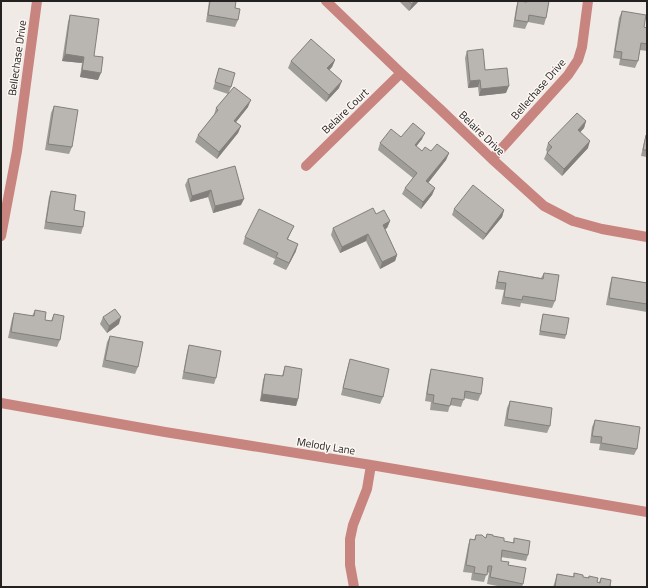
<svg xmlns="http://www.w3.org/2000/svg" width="648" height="588" font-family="'Titillium Web',sans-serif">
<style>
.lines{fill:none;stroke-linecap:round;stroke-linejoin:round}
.minor{stroke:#c8847f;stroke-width:10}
.wall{fill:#9f9d98}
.shaded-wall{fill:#827f7c}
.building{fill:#b9b6b1;stroke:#827f7c}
.labels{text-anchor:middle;stroke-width:3;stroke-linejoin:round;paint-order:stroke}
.street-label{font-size:11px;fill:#242221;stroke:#fdf7f4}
</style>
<rect width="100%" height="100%" fill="#efeae6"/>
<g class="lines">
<!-- minor -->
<path class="minor" d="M 326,1 L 401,73 L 441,110 L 492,159 L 544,206 L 573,221 L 602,229 L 647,237
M 492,159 L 568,75 L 578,60 L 582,47 L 588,1
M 306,166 L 401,73
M 1,236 L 17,151 L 37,1
M 1,403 L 165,432 L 371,465 L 647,512
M 354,587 L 350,565 L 350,539 L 353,525 L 367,489 L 371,465"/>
</g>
<!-- wall -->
<path class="wall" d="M 209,1 L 236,1 L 235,8 L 238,20 L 235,27 L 206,22 Z
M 399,1 L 419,1 L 409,11 Z
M 518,1 L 526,2 L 526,1 L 549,1 L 546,18 L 544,25 L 528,22 L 525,29 L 513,27 L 516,8 Z
M 622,11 L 644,27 L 647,28 L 647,51 L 640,50 L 638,61 L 635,68 L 619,65 L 620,59 L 613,58 L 619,18 Z
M 70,15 L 94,56 L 98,80 L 80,77 L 82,63 L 62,61 L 68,22 Z
M 467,51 L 485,70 L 506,93 L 479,96 L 478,87 L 468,88 L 465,58 Z
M 335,60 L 332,67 L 329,70 L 339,88 L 326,102 L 288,68 L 291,61 Z
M 219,68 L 231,87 L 229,92 L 248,107 L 236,122 L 241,126 L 238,133 L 217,159 L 195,142 L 198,135 L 214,115 L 216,108 L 228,94 L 213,89 Z
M 54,106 L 72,147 L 69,154 L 45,150 L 51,113 Z
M 586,121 L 584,128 L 580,132 L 588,148 L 562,176 L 544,159 L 547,152 L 546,150 L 548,143 Z
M 646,135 L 647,135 L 647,157 L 641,156 L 644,142 Z
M 401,137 L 422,139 L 416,146 L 422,151 L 449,153 L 446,160 L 428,183 L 435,188 L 432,195 L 421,209 L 402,194 L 405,188 L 413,178 L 378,150 L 380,143 Z
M 188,179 L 241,205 L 213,213 L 208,197 L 190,202 L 185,185 Z
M 51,191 L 74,210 L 83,227 L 81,234 L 44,229 L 49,197 Z
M 454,209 L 504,210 L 502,217 L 483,240 L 452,215 Z
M 376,214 L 390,221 L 387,228 L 385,229 L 397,255 L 395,261 L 380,269 L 366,241 L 340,253 L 331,235 L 333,228 Z
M 294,226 L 288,239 L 296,251 L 286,270 L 273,264 L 275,259 L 243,244 L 245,237 Z
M 499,271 L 541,278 L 544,273 L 555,301 L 552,308 L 521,303 L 520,307 L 501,304 L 504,290 L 495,289 L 497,278 Z
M 612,277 L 647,283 L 647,312 L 606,305 L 610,284 Z
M 35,310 L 45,320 L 51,321 L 54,314 L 60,340 L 57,347 L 8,338 L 12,319 L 14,313 L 32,316 Z
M 543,314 L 566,335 L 565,339 L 539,335 L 542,318 Z
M 103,317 L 119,324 L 107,333 L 100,324 Z
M 110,336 L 138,367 L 135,374 L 102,367 L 107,342 Z
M 189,345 L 216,378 L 214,384 L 182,379 L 187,352 Z
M 350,359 L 383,397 L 380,404 L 341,395 L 348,366 Z
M 285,366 L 298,399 L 296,406 L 260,401 L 263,380 L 265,374 L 282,376 Z
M 431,369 L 481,394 L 478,401 L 464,398 L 461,407 L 450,405 L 448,412 L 430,410 L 431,402 L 425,401 L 429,376 Z
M 510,401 L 550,426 L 547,433 L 504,426 L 507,408 Z
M 595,420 L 637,449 L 634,455 L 599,450 L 600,444 L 590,443 L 592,427 Z
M 487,534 L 504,541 L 513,543 L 514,538 L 528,555 L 526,561 L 501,557 L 501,561 L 508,565 L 523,584 L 522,587 L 503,587 L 487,584 L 489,573 L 487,572 L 484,582 L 471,580 L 472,573 L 463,572 L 468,546 L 470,539 L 474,540 L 476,535 L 486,538 Z
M 574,573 L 583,577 L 588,578 L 589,576 L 597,582 L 599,582 L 601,578 L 610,586 L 613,587 L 553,587 L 555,581 L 557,574 L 573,577 Z"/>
<!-- shaded-wall -->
<path class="shaded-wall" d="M 414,1 L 419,1 L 409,11 L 412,4 Z
M 65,54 L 84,57 L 82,63 L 62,61 Z
M 335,60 L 332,67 L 325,75 L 327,68 Z
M 82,70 L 101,73 L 98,80 L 80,77 Z
M 480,80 L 478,87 L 468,88 L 470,81 Z
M 342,81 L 339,88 L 326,102 L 329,95 Z
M 509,86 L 506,93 L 479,96 L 481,89 Z
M 251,100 L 248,107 L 232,127 L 234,121 Z
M 586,121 L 584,128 L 576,137 L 578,130 Z
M 241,126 L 238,133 L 217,159 L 219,152 Z
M 425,133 L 422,139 L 412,152 L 415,145 Z
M 590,141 L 588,148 L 562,176 L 564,169 Z
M 449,153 L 446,160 L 424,188 L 426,181 Z
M 435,188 L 432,195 L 421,209 L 423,202 Z
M 211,190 L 208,197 L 190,202 L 192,196 Z
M 244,199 L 241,205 L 213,213 L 215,206 Z
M 504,210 L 502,217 L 483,240 L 486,234 Z
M 390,221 L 387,228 L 380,232 L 383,225 Z
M 368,234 L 366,241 L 340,253 L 342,247 Z
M 298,244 L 296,251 L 286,270 L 289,263 Z
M 397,255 L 395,261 L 380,269 L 382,262 Z
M 121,317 L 119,324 L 107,333 L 109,326 Z
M 262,394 L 298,399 L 296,406 L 260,401 Z"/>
<!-- building -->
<path class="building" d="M 210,1 L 236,1 L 235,8 L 240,9 L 238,20 L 208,15 Z
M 408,1 L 414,1 L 412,4 Z
M 518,1 L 527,2 L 528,1 L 549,1 L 546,18 L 529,15 L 528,22 L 515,20 Z
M 622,11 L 646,15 L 644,27 L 647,28 L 647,44 L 641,43 L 638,61 L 621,59 L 622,52 L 615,51 Z
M 70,15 L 99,19 L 94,56 L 103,57 L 101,73 L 82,70 L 84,57 L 65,54 Z
M 311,39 L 335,60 L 327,68 L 342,81 L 329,95 L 291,61 Z
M 483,49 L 485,70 L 507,68 L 509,86 L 481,89 L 480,80 L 470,81 L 467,51 Z
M 219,68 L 235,73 L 231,87 L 215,82 Z
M 234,87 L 251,100 L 234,121 L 241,126 L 219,152 L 198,135 L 218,110 L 216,108 Z
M 54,106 L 78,110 L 72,147 L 48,144 Z
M 577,113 L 586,121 L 578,130 L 590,141 L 564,169 L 547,153 L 552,147 L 548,143 Z
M 413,123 L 425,133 L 415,145 L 422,151 L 425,147 L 431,151 L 437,144 L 449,153 L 426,181 L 435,188 L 423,202 L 405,188 L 417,173 L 380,143 L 391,129 L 401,137 Z
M 646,135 L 647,135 L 647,150 L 643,150 Z
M 235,166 L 244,199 L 215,206 L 211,190 L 192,196 L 188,179 Z
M 473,185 L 504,210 L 486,234 L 454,209 Z
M 51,191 L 76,195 L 74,210 L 85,212 L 83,227 L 46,222 Z
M 373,208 L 376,214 L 384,210 L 390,221 L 383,225 L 397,255 L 382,262 L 368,234 L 342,247 L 333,228 Z
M 259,209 L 294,226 L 287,239 L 298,244 L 289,263 L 276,257 L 278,253 L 245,237 Z
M 499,271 L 543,279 L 544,273 L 559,275 L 555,301 L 523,296 L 522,300 L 504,297 L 506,283 L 497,282 Z
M 612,277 L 647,283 L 647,304 L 609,298 Z
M 115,309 L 121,317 L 109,326 L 103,317 Z
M 35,310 L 46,312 L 45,320 L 52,321 L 54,314 L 64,316 L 60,340 L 11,332 L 14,313 L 34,316 Z
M 543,314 L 569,318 L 566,335 L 540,331 Z
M 110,336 L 143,342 L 138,367 L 105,360 Z
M 189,345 L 221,351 L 216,378 L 184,372 Z
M 350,359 L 389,369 L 383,397 L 343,388 Z
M 285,366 L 302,369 L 298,399 L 262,394 L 265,374 L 283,376 Z
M 431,369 L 483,378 L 481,394 L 465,391 L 464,400 L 452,398 L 450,406 L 433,403 L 434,395 L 427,394 Z
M 510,401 L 552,408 L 550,426 L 507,419 Z
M 595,420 L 640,427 L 637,449 L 601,443 L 602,437 L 592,436 Z
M 487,534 L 493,535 L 493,536 L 504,538 L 504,541 L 514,543 L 514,538 L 530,541 L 528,555 L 502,550 L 501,561 L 509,562 L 508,565 L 526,568 L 523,584 L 490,577 L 492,566 L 488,566 L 487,575 L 474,573 L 475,567 L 466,565 L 470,539 L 475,540 L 476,535 L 482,535 L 484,537 L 486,538 Z
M 574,573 L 583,575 L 583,577 L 589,578 L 589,576 L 598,578 L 597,582 L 600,583 L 601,578 L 611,580 L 610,586 L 613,587 L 555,587 L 557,574 L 574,577 Z"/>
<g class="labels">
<!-- street labels -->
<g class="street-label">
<text transform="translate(17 58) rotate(-82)" y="4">Bellechase Drive</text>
<text transform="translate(538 89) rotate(-49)" y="4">Bellechase Drive</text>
<text transform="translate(345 111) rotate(-44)" y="4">Belaire Court</text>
<text transform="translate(482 133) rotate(44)" y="4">Belaire Drive</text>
<text transform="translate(326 446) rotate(9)" y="4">Melody Lane</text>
</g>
</g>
<!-- border -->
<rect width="648" height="588" fill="none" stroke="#242221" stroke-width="4"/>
</svg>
